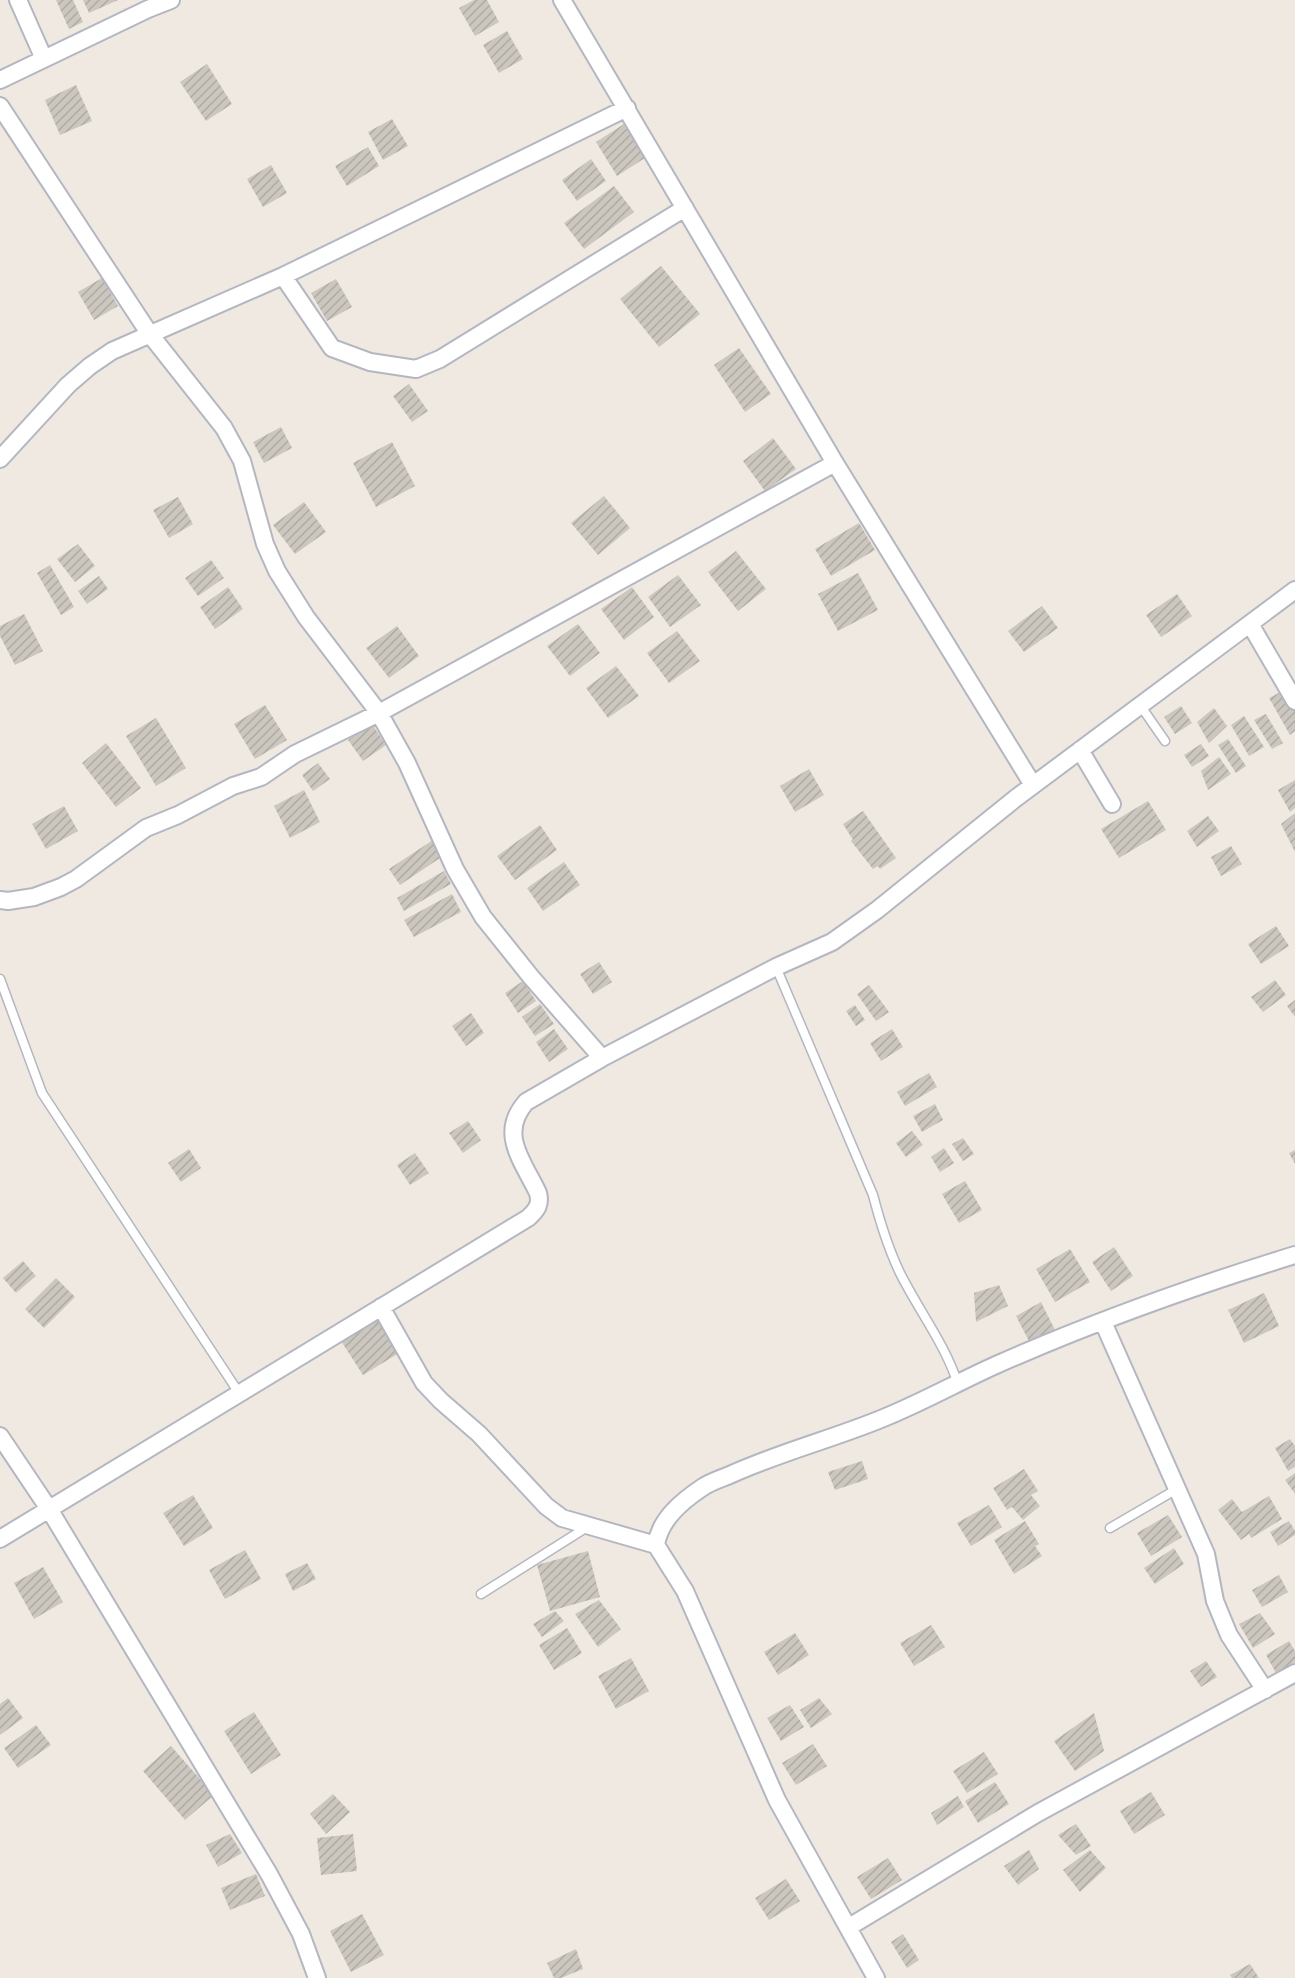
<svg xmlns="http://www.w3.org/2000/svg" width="1295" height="1978" font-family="Rubik,sans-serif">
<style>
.building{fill:url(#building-hatch)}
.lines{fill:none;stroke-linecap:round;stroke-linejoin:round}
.service-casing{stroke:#b4b7c1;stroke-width:11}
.minor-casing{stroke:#b4b7c1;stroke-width:20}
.service{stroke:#fff;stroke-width:8}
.minor{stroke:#fff;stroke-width:16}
</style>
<defs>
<pattern id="building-hatch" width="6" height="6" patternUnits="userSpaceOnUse" patternTransform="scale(1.5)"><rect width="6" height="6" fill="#cbc7bf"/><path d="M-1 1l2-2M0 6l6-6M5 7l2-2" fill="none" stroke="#afaba4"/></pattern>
</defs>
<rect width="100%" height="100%" fill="#efe9e1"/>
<!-- building -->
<path class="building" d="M 56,0 L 73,0 L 83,22 L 69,29 Z
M 83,0 L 118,0 L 89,13 Z
M 474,0 L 487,0 L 499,22 L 475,36 L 459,8 Z
M 507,31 L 523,59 L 499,73 L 483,45 Z
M 207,64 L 232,104 L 206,121 L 180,82 Z
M 76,85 L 92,121 L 60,135 L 45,100 Z
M 392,119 L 408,146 L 383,160 L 368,132 Z
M 624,124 L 645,158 L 617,176 L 596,142 Z
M 368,147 L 379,166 L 347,186 L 335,166 Z
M 591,159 L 606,181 L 577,201 L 562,180 Z
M 271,165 L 287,193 L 263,207 L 247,179 Z
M 614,186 L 634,212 L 584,249 L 564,223 Z
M 661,266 L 700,314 L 659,347 L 620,299 Z
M 102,278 L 118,306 L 94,320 L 78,292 Z
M 336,279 L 352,307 L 327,321 L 311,293 Z
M 739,348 L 771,394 L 745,412 L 714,365 Z
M 409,384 L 428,411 L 412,422 L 393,396 Z
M 281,427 L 292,448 L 264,463 L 253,442 Z
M 773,438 L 796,469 L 765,491 L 743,461 Z
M 392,442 L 415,486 L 376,507 L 353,463 Z
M 604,496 L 630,528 L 598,555 L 571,523 Z
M 178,497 L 193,524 L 169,538 L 153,510 Z
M 304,502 L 326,532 L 295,554 L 273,525 Z
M 859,523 L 875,550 L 831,576 L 815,549 Z
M 78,544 L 95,566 L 75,582 L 57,559 Z
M 736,551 L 766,589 L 738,611 L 708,572 Z
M 211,560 L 224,578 L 198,596 L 185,578 Z
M 50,565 L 74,607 L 61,615 L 37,573 Z
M 858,573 L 878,610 L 838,631 L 818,594 Z
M 678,575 L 701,605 L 670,627 L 648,597 Z
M 99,576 L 108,589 L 87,604 L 78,591 Z
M 228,587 L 243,609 L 215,629 L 200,607 Z
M 632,587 L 654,617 L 624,640 L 601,609 Z
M 1177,594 L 1192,616 L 1161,637 L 1146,615 Z
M 1042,606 L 1058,628 L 1024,652 L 1008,631 Z
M 24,614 L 43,651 L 15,665 L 0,636 L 0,626 Z
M 578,624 L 600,653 L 570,676 L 547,646 Z
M 397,626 L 419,656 L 389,678 L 366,648 Z
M 677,631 L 700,661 L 669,683 L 647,653 Z
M 616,666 L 639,696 L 608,718 L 586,688 Z
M 1284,690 L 1295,710 L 1295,731 L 1290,735 L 1269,698 Z
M 265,705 L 287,740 L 255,759 L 234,724 Z
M 1181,706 L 1192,723 L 1175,734 L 1164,717 Z
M 1214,708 L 1227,726 L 1209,743 L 1197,722 Z
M 1266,714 L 1283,743 L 1272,749 L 1254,720 Z
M 1244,716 L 1264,747 L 1249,756 L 1231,725 Z
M 156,718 L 186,768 L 156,786 L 126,736 Z
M 372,724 L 386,745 L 363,761 L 348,740 Z
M 1228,739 L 1246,766 L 1236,773 L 1218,745 Z
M 106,743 L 141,788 L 116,807 L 82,763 Z
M 1201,744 L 1209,756 L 1192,767 L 1184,755 Z
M 1219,757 L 1231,774 L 1208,790 L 1201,771 Z
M 318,763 L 330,779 L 313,791 L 302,775 Z
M 809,769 L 824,795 L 795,812 L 780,786 Z
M 1295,780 L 1295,808 L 1290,812 L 1278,790 Z
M 304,790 L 320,822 L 290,838 L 274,806 Z
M 1148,801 L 1166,830 L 1119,858 L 1101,829 Z
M 64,806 L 78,831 L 46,849 L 32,824 Z
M 863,811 L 896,858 L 880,869 L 878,866 L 873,869 L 851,841 L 853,840 L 843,824 Z
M 1295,813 L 1295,852 L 1281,824 Z
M 1208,816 L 1219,831 L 1197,847 L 1187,831 Z
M 540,825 L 557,850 L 515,880 L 497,856 Z
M 436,838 L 446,854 L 400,885 L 389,869 Z
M 1231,846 L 1242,864 L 1221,876 L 1211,857 Z
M 564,862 L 580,885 L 543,911 L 527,888 Z
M 444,871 L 451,884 L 404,911 L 397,898 Z
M 452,894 L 461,912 L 414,937 L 404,920 Z
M 1276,926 L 1289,946 L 1261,964 L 1248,944 Z
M 599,962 L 612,982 L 593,994 L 580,974 Z
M 1275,980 L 1286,995 L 1263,1012 L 1251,997 Z
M 523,981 L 536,1001 L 518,1013 L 505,993 Z
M 869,985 L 889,1012 L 876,1021 L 857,994 Z
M 1295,1000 L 1295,1017 L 1287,1006 Z
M 540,1004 L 554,1024 L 535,1036 L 522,1017 Z
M 855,1005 L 865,1020 L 856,1026 L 846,1011 Z
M 471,1013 L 484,1033 L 466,1046 L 452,1026 Z
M 554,1029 L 568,1049 L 549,1062 L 536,1042 Z
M 892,1029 L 903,1047 L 881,1061 L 870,1043 Z
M 929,1073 L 937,1087 L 905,1106 L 897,1092 Z
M 935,1104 L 943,1120 L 922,1132 L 913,1116 Z
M 468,1121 L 481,1140 L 463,1153 L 449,1133 Z
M 912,1131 L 923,1145 L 906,1157 L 896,1143 Z
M 963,1138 L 974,1154 L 963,1161 L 952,1144 Z
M 944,1148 L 954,1163 L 940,1172 L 931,1157 Z
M 189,1149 L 201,1168 L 181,1182 L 168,1163 Z
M 1295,1150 L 1295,1164 L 1289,1153 Z
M 415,1153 L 429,1173 L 410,1185 L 397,1165 Z
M 965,1181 L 982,1210 L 959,1223 L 942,1194 Z
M 1114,1247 L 1133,1276 L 1111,1291 L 1092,1262 Z
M 1070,1249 L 1090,1282 L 1055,1302 L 1036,1269 Z
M 23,1261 L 36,1276 L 16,1293 L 3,1278 Z
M 56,1278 L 75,1297 L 44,1328 L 25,1309 Z
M 999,1285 L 1008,1306 L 976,1322 L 974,1293 Z
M 1264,1293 L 1279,1326 L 1244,1343 L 1228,1310 Z
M 1041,1302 L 1055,1330 L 1030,1343 L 1016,1316 Z
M 382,1316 L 404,1350 L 363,1375 L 341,1341 Z
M 1290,1439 L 1295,1446 L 1295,1467 L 1288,1471 L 1275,1448 Z
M 862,1461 L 868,1479 L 835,1490 L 828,1472 Z
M 1024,1469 L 1038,1491 L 1031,1495 L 1040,1506 L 1023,1520 L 1012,1507 L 1007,1510 L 993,1488 Z
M 1295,1473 L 1295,1494 L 1285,1480 Z
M 193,1495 L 213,1528 L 184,1546 L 163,1513 Z
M 1269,1496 L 1282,1519 L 1251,1538 L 1249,1534 L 1241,1540 L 1218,1510 L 1232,1499 L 1242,1512 Z
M 989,1505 L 1002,1527 L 971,1546 L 957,1523 Z
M 1168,1515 L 1182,1537 L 1151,1556 L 1137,1533 Z
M 1025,1521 L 1039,1544 L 1035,1546 L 1042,1556 L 1014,1574 L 994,1540 Z
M 1289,1521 L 1295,1531 L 1295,1535 L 1278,1546 L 1270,1532 Z
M 1174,1548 L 1184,1564 L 1155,1584 L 1144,1568 Z
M 245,1550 L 261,1579 L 225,1599 L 209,1570 Z
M 588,1551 L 600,1597 L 550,1611 L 537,1565 Z
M 307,1563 L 316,1579 L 293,1591 L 285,1574 Z
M 43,1567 L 63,1602 L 34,1619 L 14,1583 Z
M 1279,1575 L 1288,1592 L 1262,1607 L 1252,1590 Z
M 599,1600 L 621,1629 L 598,1647 L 575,1614 Z
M 555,1611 L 564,1621 L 542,1637 L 533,1624 Z
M 1260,1613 L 1275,1634 L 1253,1648 L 1239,1624 Z
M 931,1625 L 945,1647 L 914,1666 L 900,1643 Z
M 567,1628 L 582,1653 L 554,1670 L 539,1645 Z
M 795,1633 L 809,1655 L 778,1675 L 764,1652 Z
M 1289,1641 L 1295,1651 L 1295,1662 L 1276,1673 L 1266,1655 Z
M 631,1658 L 649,1691 L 616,1709 L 598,1676 Z
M 1206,1661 L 1217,1677 L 1201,1687 L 1190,1671 Z
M 8,1698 L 23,1718 L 0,1735 L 0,1704 Z
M 819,1698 L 832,1714 L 811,1728 L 800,1710 Z
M 790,1705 L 804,1727 L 781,1741 L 767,1718 Z
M 254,1712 L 281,1755 L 251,1774 L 224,1731 Z
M 1094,1713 L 1104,1751 L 1075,1771 L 1054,1741 Z
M 36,1725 L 51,1745 L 18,1768 L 4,1748 Z
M 813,1744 L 827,1766 L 796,1785 L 782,1763 Z
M 171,1746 L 214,1795 L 185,1820 L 143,1771 Z
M 984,1752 L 998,1774 L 967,1793 L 953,1771 Z
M 995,1782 L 1009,1804 L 978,1823 L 965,1801 Z
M 1151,1792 L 1165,1815 L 1134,1834 L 1120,1811 Z
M 333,1794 L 350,1812 L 326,1834 L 310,1814 Z
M 958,1796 L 964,1807 L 937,1825 L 931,1813 Z
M 1076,1824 L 1091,1846 L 1076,1855 L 1058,1835 Z
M 230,1834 L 242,1853 L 218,1867 L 206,1845 Z
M 353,1834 L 357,1871 L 321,1875 L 317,1838 Z
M 1029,1850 L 1039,1869 L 1018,1885 L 1004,1866 Z
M 1090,1850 L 1106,1868 L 1080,1892 L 1063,1870 Z
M 888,1858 L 902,1880 L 871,1899 L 857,1877 Z
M 256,1874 L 265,1896 L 230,1910 L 221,1888 Z
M 786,1879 L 800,1901 L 769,1920 L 755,1898 Z
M 362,1914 L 384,1955 L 351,1972 L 330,1931 Z
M 903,1934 L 919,1960 L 907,1968 L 891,1942 Z
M 576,1949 L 583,1969 L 561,1978 L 554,1978 L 547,1963 Z
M 1250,1964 L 1259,1978 L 1232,1978 L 1230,1975 Z"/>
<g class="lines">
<defs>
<path id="service" d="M 1140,705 L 1165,741
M 776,967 L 873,1195 C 880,1222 888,1248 900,1273 C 919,1311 945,1344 958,1384
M 0,979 L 42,1093 L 239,1393
M 1110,1528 L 1177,1489
M 481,1594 L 587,1527"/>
<path id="minor" d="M 18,0 L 44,59
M 562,0 L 835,463 L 1033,785
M 0,80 L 148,9 L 171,0
M 0,106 L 149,333 L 224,428 L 242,461 L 265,544 L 277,571 L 306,617 L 379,713 L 835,463
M 283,276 L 332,348 L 370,362 L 416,369 L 440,359 L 685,208
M 0,459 L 68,385 L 90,366 L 112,351 L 283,276 L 627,108
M 1250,624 L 1295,701
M 1080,750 L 1112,804
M 0,900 L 8,901 L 34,897 L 61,887 L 76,879 L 146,828 L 178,815 L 233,786 L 261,777 L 295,754 L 379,713 L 407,763 L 455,869 L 483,917 L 531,977 L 602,1058
M 381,1307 L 424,1383 L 441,1401 L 479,1434 L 546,1506 L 562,1518 L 656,1545
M 1103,1322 L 1206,1554 L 1215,1601 L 1229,1635 L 1265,1690
M 0,1436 L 49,1509 L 269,1874 L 301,1934 L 317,1978
M 0,1539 L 528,1218 C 537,1210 541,1204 538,1193 C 523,1161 498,1134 526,1102 L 602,1058 L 776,967 L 832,942 L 877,910 L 1016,798 L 1295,590
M 849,1927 L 1038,1813 L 1295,1673
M 876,1978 L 777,1800 L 685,1591 L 656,1545 C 660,1519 682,1501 703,1487 C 712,1481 723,1478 732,1474 C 781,1452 832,1439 881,1419 C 921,1403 958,1382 996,1365 C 1093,1322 1194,1286 1295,1255"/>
</defs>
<!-- service casing -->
<use href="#service" class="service-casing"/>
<!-- minor casing -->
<use href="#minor" class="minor-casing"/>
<!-- service -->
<use href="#service" class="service"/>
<!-- minor -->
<use href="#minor" class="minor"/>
</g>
</svg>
